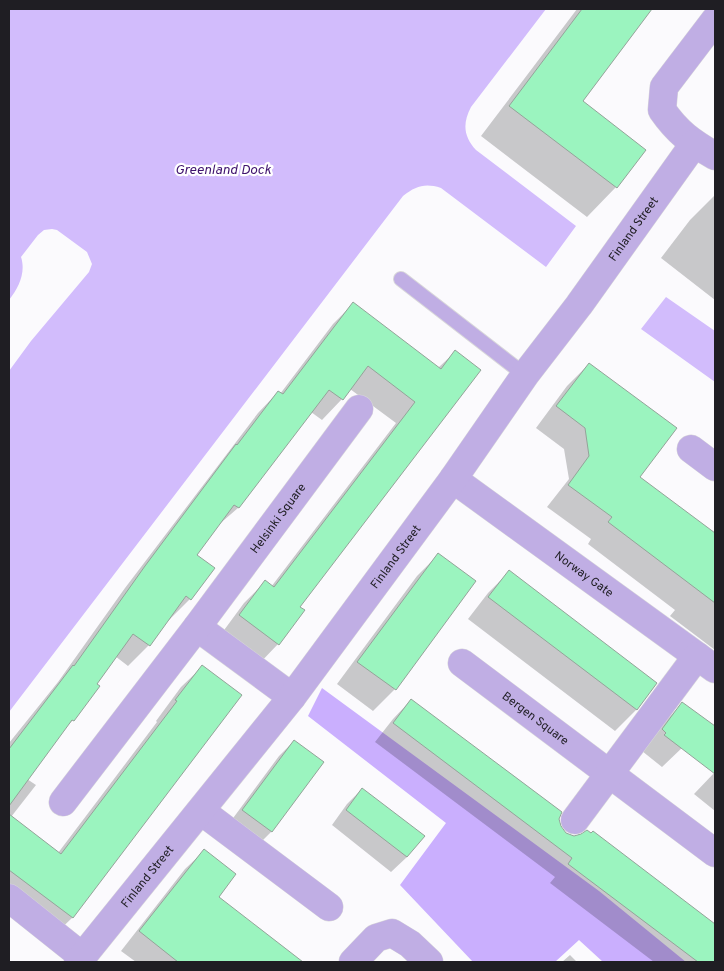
<svg xmlns="http://www.w3.org/2000/svg" width="724" height="971" font-family="Overpass,sans-serif">
<style>
.forest{fill:#caaffe}
.water{fill:#d2bcfc}
.shadow{fill:#0003}
.building{fill:#9bf4bf;stroke:#94a399}
.lines{fill:none;stroke-linecap:round;stroke-linejoin:round}
.service-casing{stroke:#d8d7da;stroke-width:16}
.minor-casing{stroke:#d8d7da;stroke-width:29}
.service{stroke:#c0aee4;stroke-width:14}
.minor{stroke:#c0aee4;stroke-width:28}
.labels{text-anchor:middle;stroke-width:4.5;stroke-linejoin:round;paint-order:stroke}
.street-label{font-size:12px;fill:#1f1e23;stroke:#fff}
.water-label{font-size:14px;font-style:italic;fill:#3f136e;stroke:#fff}
</style>
<rect width="100%" height="100%" fill="#fbfafd"/>
<!-- forest -->
<path class="forest" d="M 322,688 L 599,891 L 686,962 L 603,962 L 579,940 L 555,962 L 473,962 L 400,885 L 446,823 L 308,716 Z"/>
<!-- water -->
<path class="water" d="M 9,9 L 546,9 L 471,107 C 462,124 464,137 476,150 L 576,226 L 546,267 L 441,188 C 425,183 416,186 403,196 L 9,712 L 9,371 L 31,341 L 89,272 L 92,264 L 87,252 L 57,230 L 52,229 L 44,230 L 38,235 L 21,257 C 26,272 19,288 9,300 Z
M 666,297 L 715,331 L 715,382 L 641,329 Z"/>
<!-- shadow -->
<path class="shadow" d="M 577,9 L 651,9 L 581,101 L 644,150 L 616,187 L 587,217 L 481,136 Z
M 715,195 L 715,300 L 661,258 L 690,220 Z
M 353,304 L 438,368 L 455,352 L 298,607 L 303,610 L 278,644 L 258,665 L 219,637 L 244,603 L 265,582 L 271,587 L 396,423 L 350,389 L 342,399 L 322,420 L 311,412 L 238,508 L 216,527 L 196,555 L 190,599 L 169,620 L 168,619 L 149,645 L 128,666 L 115,656 L 73,720 L 65,728 L 27,779 L 36,785 L 11,817 L 58,853 L 157,722 L 156,721 L 181,687 L 202,667 L 240,695 L 72,918 L 51,938 L 9,906 L 9,743 L 58,682 L 125,588 L 258,413 L 278,392 L 280,394 L 333,324 Z
M 589,364 L 639,477 L 715,534 L 715,560 L 708,570 L 715,575 L 715,650 L 670,616 L 675,610 L 588,544 L 591,539 L 547,507 L 569,479 L 564,449 L 536,428 L 567,386 Z
M 438,555 L 474,582 L 395,689 L 373,711 L 337,684 L 417,576 Z
M 509,572 L 656,683 L 636,710 L 615,731 L 468,619 L 488,593 Z
M 411,700 L 558,819 L 559,826 L 565,833 L 574,837 L 593,833 L 715,925 L 715,962 L 654,962 L 550,883 L 555,877 L 375,742 L 393,719 Z
M 682,704 L 684,746 L 662,767 L 642,751 L 661,725 Z
M 294,741 L 323,763 L 271,832 L 256,847 L 228,825 L 279,756 Z
M 715,772 L 715,811 L 694,794 Z
M 362,789 L 407,857 L 391,872 L 332,825 L 347,804 Z
M 204,851 L 217,897 L 298,961 L 297,962 L 136,962 L 121,951 L 185,869 Z
M 570,955 L 577,962 L 562,962 Z"/>
<!-- building -->
<path class="building" d="M 582,9 L 652,9 L 583,101 L 646,150 L 617,188 L 509,106 Z
M 353,302 L 441,369 L 455,350 L 481,370 L 300,607 L 305,610 L 279,645 L 239,615 L 265,580 L 274,587 L 415,402 L 368,366 L 343,400 L 329,390 L 239,508 L 234,505 L 197,555 L 215,568 L 191,600 L 186,596 L 150,646 L 133,634 L 97,684 L 100,686 L 74,721 L 72,720 L 9,806 L 9,749 L 73,665 L 74,666 L 145,566 L 236,444 L 237,445 L 278,391 L 283,394 Z
M 589,363 L 677,428 L 640,477 L 715,533 L 715,603 L 608,522 L 612,517 L 568,485 L 589,456 L 585,428 L 556,406 Z
M 438,553 L 476,581 L 396,690 L 357,662 Z
M 509,570 L 657,683 L 637,710 L 488,597 Z
M 202,665 L 242,695 L 73,918 L 9,870 L 9,814 L 61,854 L 177,701 L 175,700 Z
M 411,699 L 562,812 L 559,819 L 561,826 L 566,833 L 574,836 L 581,834 L 587,830 L 591,833 L 593,831 L 715,924 L 715,962 L 698,962 L 568,864 L 572,858 L 393,723 Z
M 682,702 L 715,726 L 715,774 L 664,735 L 666,733 L 662,729 Z
M 294,740 L 324,762 L 272,832 L 242,810 Z
M 362,788 L 425,836 L 407,857 L 346,810 Z
M 204,849 L 236,874 L 219,897 L 303,962 L 178,962 L 139,931 Z"/>
<g class="lines">
<defs>
<path id="service" d="M 401,279 L 525,375"/>
<g id="minor">
<path d="M 715,20 L 664,87 L 662,110 C 678,133 691,142 715,156"/>
<path d="M 691,449 L 715,467"/>
<path id="s1" d="M 453,479 L 715,669"/>
<path d="M 197,627 L 292,697"/>
<path id="s2" d="M 462,663 L 715,853"/>
<path id="s3" d="M 63,802 L 197,627 L 359,409"/>
<path d="M 201,811 L 329,907"/>
<path d="M 575,820 L 697,656"/>
<path d="M 9,898 L 83,957"/>
<path id="s4" d="M 78,962 L 292,697 L 453,479 L 525,375 L 579,305 L 694,144"/>
<path d="M 353,962 L 376,938 L 392,933 L 410,944 L 429,962"/>
</g>
</defs>
<!-- service casing -->
<use href="#service" class="service-casing"/>
<!-- minor casing -->
<use href="#minor" class="minor-casing"/>
<!-- service -->
<use href="#service" class="service"/>
<!-- minor -->
<use href="#minor" class="minor"/>
</g>
<g class="labels">
<!-- street labels -->
<g class="street-label">
<text dy="4" stroke="none"><textPath href="#s4" startOffset="920">Finland Street</textPath></text>
<text dy="4" stroke="none"><textPath href="#s3" startOffset="356">Helsinki Square</textPath></text>
<text dy="4" stroke="none"><textPath href="#s4" startOffset="515">Finland Street</textPath></text>
<text dy="4" stroke="none"><textPath href="#s1" startOffset="162">Norway Gate</textPath></text>
<text dy="4" stroke="none"><textPath href="#s2" startOffset="92">Bergen Square</textPath></text>
<text dy="4" stroke="none"><textPath href="#s4" startOffset="110">Finland Street</textPath></text>
</g>
<!-- water labels -->
<g class="water-label">
<text x="223" y="174">Greenland Dock</text>
</g>
</g>
<!-- border -->
<rect width="724" height="971" fill="none" stroke="#1f1e23" stroke-width="20"/>
</svg>
